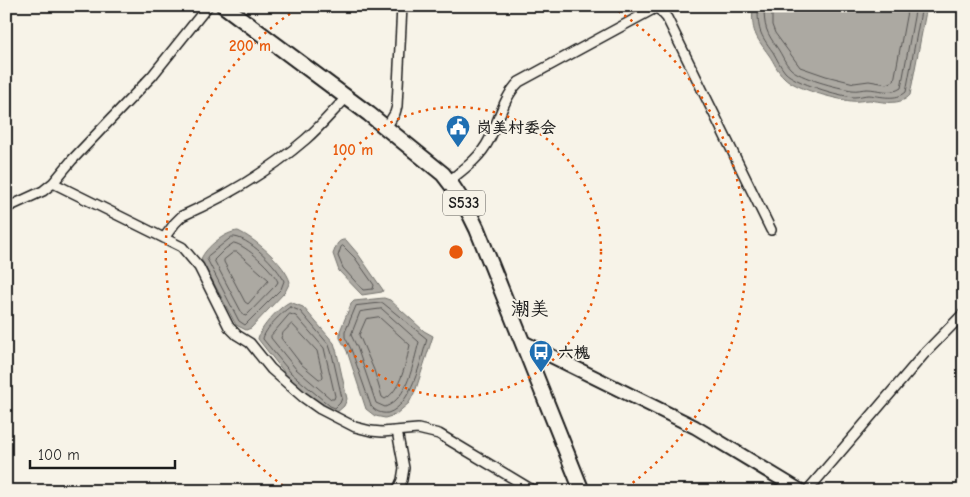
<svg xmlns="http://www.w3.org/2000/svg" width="970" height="497" font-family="'Comic Neue','LXGW WenKai TC',sans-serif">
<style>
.water{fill:#aca9a2;stroke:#72716c}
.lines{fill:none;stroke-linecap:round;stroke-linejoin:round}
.shore{stroke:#565452;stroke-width:1}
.street-casing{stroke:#1c1c1c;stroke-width:12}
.secondary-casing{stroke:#1c1c1c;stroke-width:16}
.primary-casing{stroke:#1c1c1c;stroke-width:18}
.street{stroke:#f7f3e8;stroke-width:9}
.secondary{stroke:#f7f3e8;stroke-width:12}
.primary{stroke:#f7f3e8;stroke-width:14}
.ring{fill:none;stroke:#e8590c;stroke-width:2.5;stroke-dasharray:2.5 5}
.labels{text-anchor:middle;stroke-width:4;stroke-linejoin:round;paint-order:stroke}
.shield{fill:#f7f3e8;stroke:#5e5c59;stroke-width:1}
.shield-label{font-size:15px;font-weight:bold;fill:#1c1c1c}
.poi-label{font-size:16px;font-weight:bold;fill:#1c1c1c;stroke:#f7f3e8;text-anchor:start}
.quarter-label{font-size:19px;fill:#1c1c1c;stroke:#f7f3e8}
.centre{fill:#e8590c;stroke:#f7f3e8;stroke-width:2.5}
.ring-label{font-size:15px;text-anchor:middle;font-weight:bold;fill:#e8590c;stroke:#f7f3e8;stroke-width:4;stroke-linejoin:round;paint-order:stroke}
</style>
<rect width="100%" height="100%" fill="#f7f3e8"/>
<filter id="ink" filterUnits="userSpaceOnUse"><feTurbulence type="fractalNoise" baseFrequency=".02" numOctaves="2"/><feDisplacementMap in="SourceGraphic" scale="10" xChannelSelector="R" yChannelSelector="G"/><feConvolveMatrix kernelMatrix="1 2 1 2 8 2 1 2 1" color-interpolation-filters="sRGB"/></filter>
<g filter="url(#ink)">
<!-- water -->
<path class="water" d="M 753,6 L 927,6 L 910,95 C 901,106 882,102 870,100 C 864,100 858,102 851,101 C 835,99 795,89 784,77 C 777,71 774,62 769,55 C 755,36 751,31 753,6 Z
M 238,231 C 254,238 285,264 290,282 L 285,292 L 251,328 L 246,330 L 236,325 L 201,259 C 206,247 225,232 238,231 Z
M 346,240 L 358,254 L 383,290 L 382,292 L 362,295 L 339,271 L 333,254 C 336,247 337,239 346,240 Z
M 384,298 L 390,300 L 424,331 L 433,336 L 416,389 L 409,403 L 395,415 L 385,418 L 375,416 L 366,409 L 347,351 L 340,338 L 340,331 L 351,304 L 354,301 Z
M 290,302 L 303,307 L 334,343 L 337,353 L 347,399 L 344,406 L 335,414 L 328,411 L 288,377 L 258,339 C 259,329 280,306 290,302 Z"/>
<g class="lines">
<!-- shore -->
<path class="shore" d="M 758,6 C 758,30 759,33 773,52 C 777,59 780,66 785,72 C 795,83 839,96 854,97 C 859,97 864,95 869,95 C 881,96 896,101 906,92 L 922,6
M 764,6 C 764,27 766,32 778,49 C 782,55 785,63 790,68 C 799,78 838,88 852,90 C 857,91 862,89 867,89 C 878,89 891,95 901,88 L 916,6
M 772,6 L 772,25 L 775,33 L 800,67 L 826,76 L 854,83 L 869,81 L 887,84 L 894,81 L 908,6
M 232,237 C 247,235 278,267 284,281 L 281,289 L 245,325 L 239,321 L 207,259 L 208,256 Z
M 234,243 C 246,245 273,270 278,282 L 276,285 L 246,316 L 243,315 L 214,260 L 225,249 Z
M 343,246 L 355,258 L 374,285 L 373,289 L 363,290 L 343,268 L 338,256 L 341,247 Z
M 234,252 L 237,252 L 269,280 L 248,304 L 245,302 L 224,262 L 224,260 Z
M 383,303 L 427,339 C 421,360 411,406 388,413 C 381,414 375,411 371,406 L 351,349 L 345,337 L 345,332 L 356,306 Z
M 290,307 L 300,311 L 329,345 L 332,354 L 342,398 L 340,403 L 335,408 L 330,406 L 291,373 L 263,339 C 264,330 282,312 290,307 Z
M 382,309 L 419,342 C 413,363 408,399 385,407 L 376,403 L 357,347 L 351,335 L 360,312 Z
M 290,314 L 296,316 L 324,348 L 335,396 L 334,399 L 331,399 L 296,369 L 271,338 L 271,336 Z
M 379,317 L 410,345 C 406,362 401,390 385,399 L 382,397 L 374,370 L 359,335 L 366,319 Z
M 292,324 L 317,351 L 323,376 L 322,379 L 319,379 L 301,364 L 281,338 L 283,333 Z"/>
<defs>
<path id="street" d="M 658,8 L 667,18 L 771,230
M 386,128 L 395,113 L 397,106 L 402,6
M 449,181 C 464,169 480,158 489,140 C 499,121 503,98 519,82 L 659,6
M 53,183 L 182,247 L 199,267 L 229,327 L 237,335 L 250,343 L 271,369 L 303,397 L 320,409 L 355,427 L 371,431 L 382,432 L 418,429 L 439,434 L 534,491
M 6,208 L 43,191 L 53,183 L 72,160 L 152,76 L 208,6
M 164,238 L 175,223 L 182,216 C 227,196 269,171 306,139 C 321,126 333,111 347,97
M 397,431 L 404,468 L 402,480 L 397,491
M 807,491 L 924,354 L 964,313"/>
<path id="secondary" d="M 523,342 L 695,427 L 801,491"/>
<path id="primary" d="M 224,6 L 369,114 L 443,174 C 457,191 468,209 477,229 L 582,491"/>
</defs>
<!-- street casing -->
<use href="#street" class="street-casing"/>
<!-- secondary casing -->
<use href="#secondary" class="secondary-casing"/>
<!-- primary casing -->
<use href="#primary" class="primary-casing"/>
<!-- street -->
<use href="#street" class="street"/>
<!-- secondary -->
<use href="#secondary" class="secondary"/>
<!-- primary -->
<use href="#primary" class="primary"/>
</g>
</g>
<!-- distance rings -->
<g class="ring">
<circle cx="456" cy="252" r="145"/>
<path d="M289 490A291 291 0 0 1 300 7M612 7A291 291 0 0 1 623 490"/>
</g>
<!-- icons -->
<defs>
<symbol id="civic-pin" viewBox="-11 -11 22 30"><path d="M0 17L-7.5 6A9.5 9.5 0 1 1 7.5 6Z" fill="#1f6fb2" stroke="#f7f3e8"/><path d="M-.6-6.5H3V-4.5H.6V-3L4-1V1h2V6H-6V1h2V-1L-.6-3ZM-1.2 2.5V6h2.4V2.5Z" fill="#fff"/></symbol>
<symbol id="bus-pin" viewBox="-11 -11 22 30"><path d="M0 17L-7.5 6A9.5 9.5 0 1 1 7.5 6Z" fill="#1f6fb2" stroke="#f7f3e8"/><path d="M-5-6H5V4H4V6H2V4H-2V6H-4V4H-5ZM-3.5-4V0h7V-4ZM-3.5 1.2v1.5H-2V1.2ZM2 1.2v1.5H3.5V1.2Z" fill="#fff"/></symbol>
</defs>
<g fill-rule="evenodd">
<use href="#civic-pin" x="444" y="113" width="28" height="38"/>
<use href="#bus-pin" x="527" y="338" width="28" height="38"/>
</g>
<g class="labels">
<!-- shield labels -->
<rect class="shield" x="443" y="190.5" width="42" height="25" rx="4"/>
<g class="shield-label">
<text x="464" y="208">S533</text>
</g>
<!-- poi labels -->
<g class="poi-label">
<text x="476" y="133">岗美村委会</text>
<text x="558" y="358">六槐</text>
</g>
<!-- quarter labels -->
<g class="quarter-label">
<text x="530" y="315">潮美</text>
</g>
</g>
<circle cx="456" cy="252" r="8" class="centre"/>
<g class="ring-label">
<text x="250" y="51">200 m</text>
<text x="353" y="155">100 m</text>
</g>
<!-- margin -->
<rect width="970" height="497" fill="none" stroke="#f7f3e8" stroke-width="25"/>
<rect x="12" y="12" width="945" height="472" fill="none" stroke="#1c1c1c" stroke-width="2" filter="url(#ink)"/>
<!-- scale -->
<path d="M30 460v8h145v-8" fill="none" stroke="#1c1c1c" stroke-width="2.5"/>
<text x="38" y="460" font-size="15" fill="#1c1c1c" stroke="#f7f3e8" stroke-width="4" paint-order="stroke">100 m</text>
</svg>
